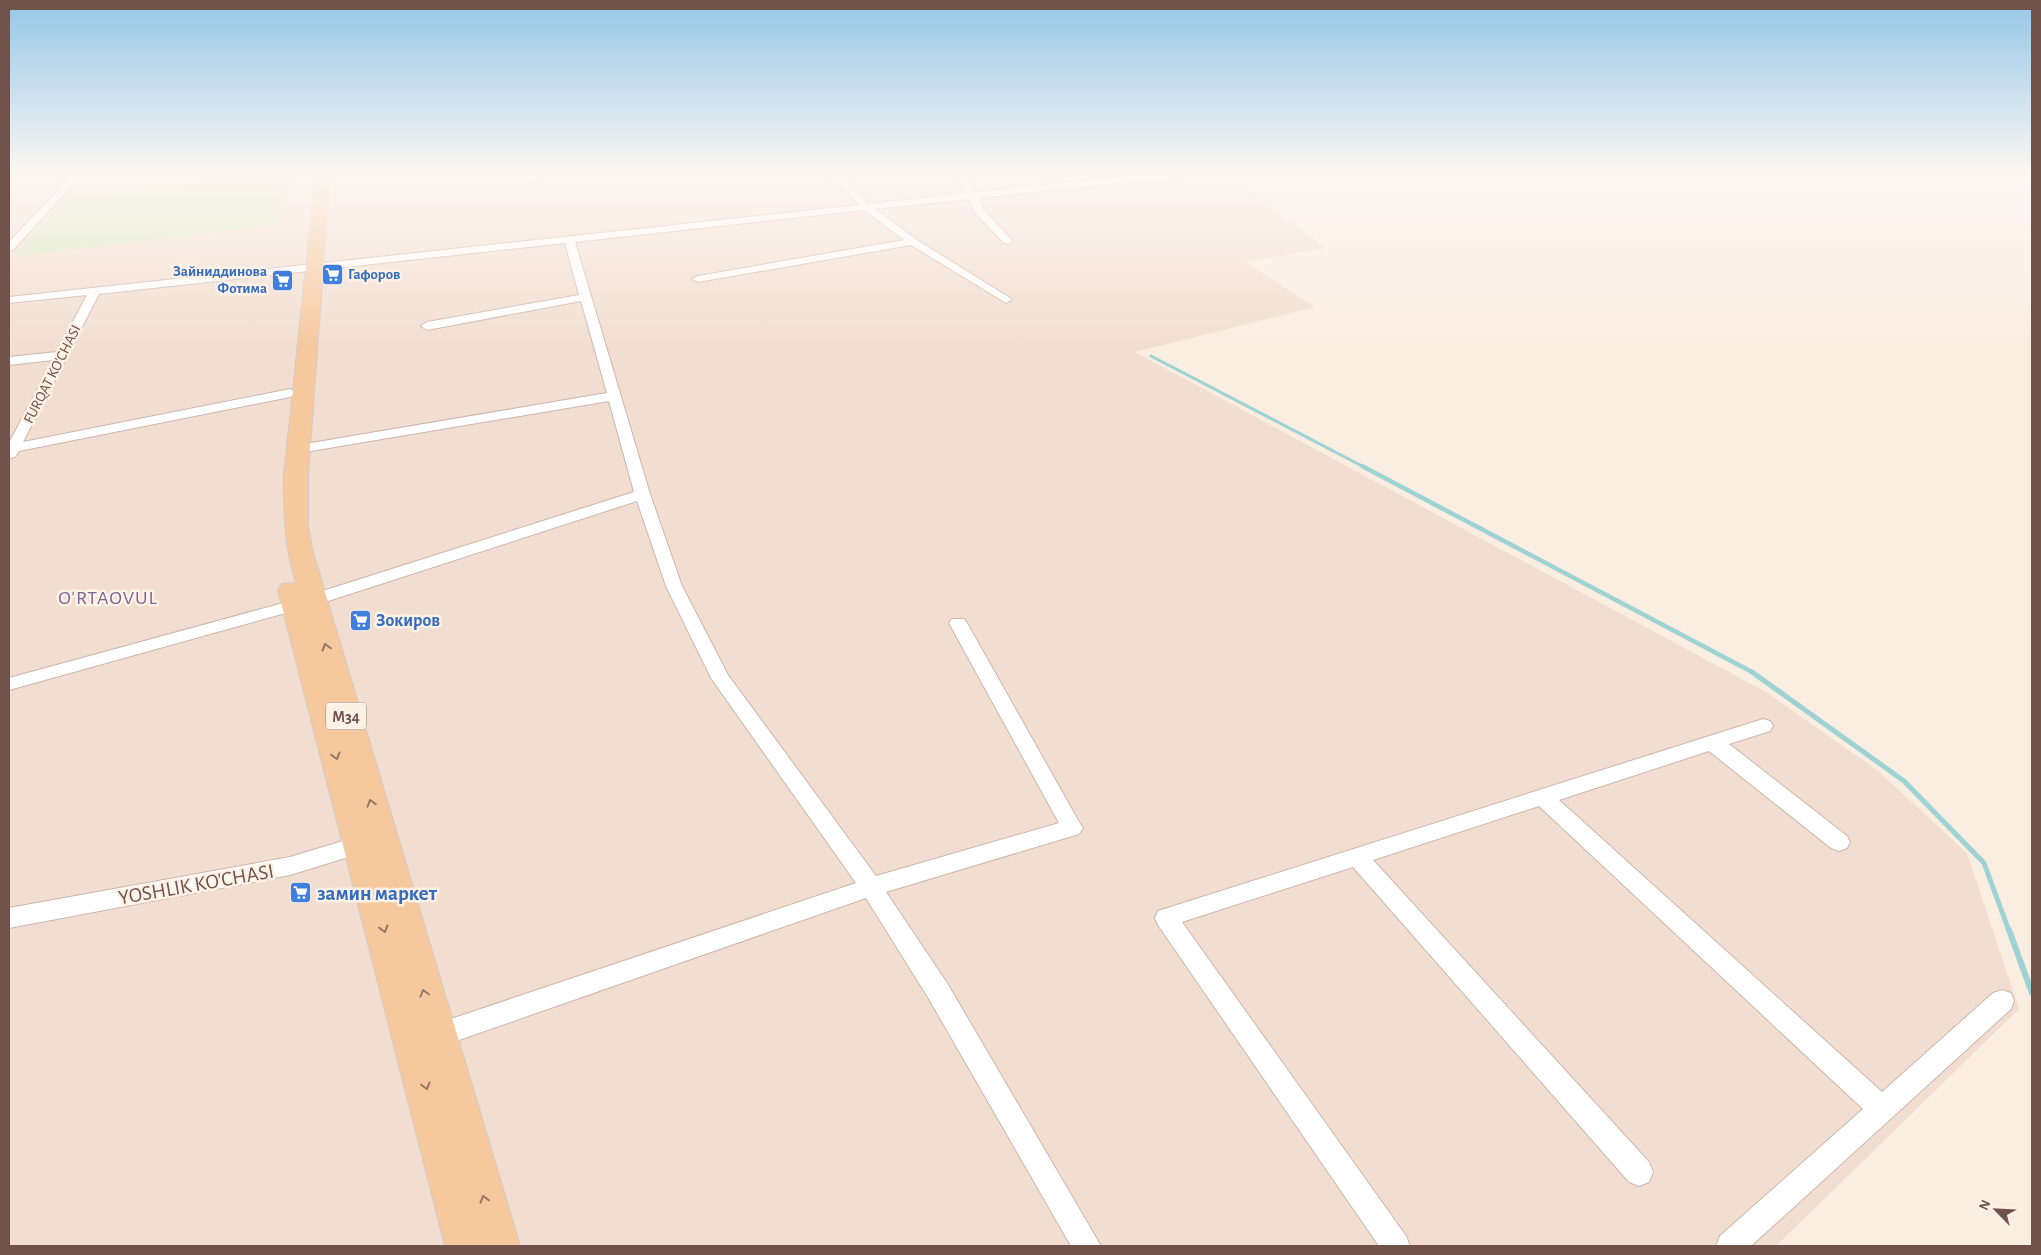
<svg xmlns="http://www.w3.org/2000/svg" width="2041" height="1255" font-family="'Alegreya Sans',sans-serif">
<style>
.residential{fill:#f1ded1}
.green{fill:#d6e6c2}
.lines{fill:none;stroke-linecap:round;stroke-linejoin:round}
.stream-far3{stroke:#9fd2d3;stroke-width:3}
.stream-far2{stroke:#9fd2d3;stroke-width:4.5}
.stream-far1{stroke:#9fd2d3;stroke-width:5}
.stream{stroke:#9fd2d3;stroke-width:6}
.minor-casing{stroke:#cdb6ac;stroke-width:2}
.primary-casing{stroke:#d4cbc9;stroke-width:2}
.minor{fill:#fff;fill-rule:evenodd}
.primary{fill:#f5c89e;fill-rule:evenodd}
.oneway{stroke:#987563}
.labels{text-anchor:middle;stroke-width:5;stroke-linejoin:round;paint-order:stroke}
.far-shop-label{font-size:15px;font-weight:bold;fill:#366cbe;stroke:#fef2e7;text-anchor:end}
.far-street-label{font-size:15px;fill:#70524a;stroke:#fef2e7}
.shield{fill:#fef2e7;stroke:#9b8279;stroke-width:1}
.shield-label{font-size:16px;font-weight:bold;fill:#70524a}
.shop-label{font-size:18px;font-weight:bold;fill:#366cbe;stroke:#fef2e7;text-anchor:start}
.quarter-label{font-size:20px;letter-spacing:1px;fill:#7d6693;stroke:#fef2e7}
.near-street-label{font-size:21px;fill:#70524a;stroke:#fef2e7}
.near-shop-label{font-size:21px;font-weight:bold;fill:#366cbe;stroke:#fef2e7;text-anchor:start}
</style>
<rect width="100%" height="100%" fill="#faede2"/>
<!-- residential -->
<path class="residential" d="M 9,173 L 1225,173 L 1326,248 L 1245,262 L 1315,307 L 1135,352 L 1766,692 L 1877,770 L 1967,853 L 2019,1009 L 1776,1246 L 9,1246 Z"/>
<!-- green -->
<path class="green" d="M 293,173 L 275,225 L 16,256 L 61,199 Z"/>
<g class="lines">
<!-- stream-far3 -->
<path class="stream-far3" d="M 1151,356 L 1364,467"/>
<!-- stream-far2 -->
<path class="stream-far2" d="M 1362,466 L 1754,673"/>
<!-- stream-far1 -->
<path class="stream-far1" d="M 1752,672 L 1904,781 L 1984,863 L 2009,931"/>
<!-- stream -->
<path class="stream" d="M 2009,930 L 2032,993"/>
<defs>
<path id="minor" d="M 74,173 L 83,173 L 13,250 L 9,251 L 9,242 Z
M 527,173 L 536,173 L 543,181 L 535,183 Z
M 829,173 L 838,173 L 868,204 L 967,193 L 953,173 L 962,173 L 976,192 L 1154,173 L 1185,173 L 1181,176 L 979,198 L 983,209 L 1013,241 L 1008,244 L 1004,243 L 974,212 L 969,199 L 875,209 L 917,240 L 1010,298 L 1012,300 L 1006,303 L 911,245 L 698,282 L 692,279 L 698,276 L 904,240 L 864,210 L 575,242 L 650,494 L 682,586 L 728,675 L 876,876 L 1059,823 L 949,623 L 952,619 L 964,619 L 967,623 L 1079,822 L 1083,828 L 1079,834 L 886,892 L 947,983 L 1101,1246 L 1071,1246 L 929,999 L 866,898 L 436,1048 L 427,1044 L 424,1036 L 427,1028 L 436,1024 L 856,883 L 711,678 L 666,586 L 637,501 L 319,604 L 307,604 L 305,600 L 307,596 L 634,492 L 609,401 L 299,453 L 292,449 L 299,445 L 607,393 L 581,301 L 427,330 L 421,326 L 427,322 L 579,295 L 565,243 L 99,294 L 23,442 L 290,389 L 297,393 L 290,397 L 19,451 L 15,457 L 9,458 L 9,443 L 53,360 L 9,365 L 9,357 L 57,352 L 87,295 L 9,303 L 9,297 L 859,205 Z
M 294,600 L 300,601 L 303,605 L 300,609 L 9,690 L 9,678 Z
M 1763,719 L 1770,721 L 1773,726 L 1770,731 L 1729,744 L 1847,836 L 1850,842 L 1847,848 L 1839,851 L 1831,848 L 1709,751 L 1559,800 L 1882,1092 L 1993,993 L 2002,990 L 2011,993 L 2014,1001 L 2011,1009 L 1751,1246 L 1716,1246 L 1720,1236 L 1863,1109 L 1539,806 L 1373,860 L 1649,1162 L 1653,1172 L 1649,1182 L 1639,1186 L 1629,1182 L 1353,867 L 1182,922 L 1406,1236 L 1410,1246 L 1379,1246 L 1158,925 L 1155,918 L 1158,911 Z
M 366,834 L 374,837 L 377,843 L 374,849 L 290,875 L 9,928 L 9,908 L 290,857 Z"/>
<path id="primary" d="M 316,173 L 330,173 L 308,475 L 308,525 L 312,549 L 520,1246 L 445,1246 L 278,590 L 282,584 L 296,583 C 284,542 284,517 284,475 Z"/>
</defs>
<!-- minor casing -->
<use href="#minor" class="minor-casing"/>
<!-- primary casing -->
<use href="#primary" class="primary-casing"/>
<!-- minor -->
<use href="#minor" class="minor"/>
<!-- primary -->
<use href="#primary" class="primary"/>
</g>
<!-- one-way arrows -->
<defs><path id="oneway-chevron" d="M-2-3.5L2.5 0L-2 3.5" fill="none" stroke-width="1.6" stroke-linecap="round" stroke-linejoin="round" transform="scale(1.25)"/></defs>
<g class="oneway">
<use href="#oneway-chevron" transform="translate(326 647) rotate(-106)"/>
<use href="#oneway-chevron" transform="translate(336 756) rotate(75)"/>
<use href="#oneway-chevron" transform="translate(371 803) rotate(-106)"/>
<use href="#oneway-chevron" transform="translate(384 929) rotate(75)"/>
<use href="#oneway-chevron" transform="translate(424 993) rotate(-106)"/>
<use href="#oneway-chevron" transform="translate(426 1086) rotate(75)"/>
<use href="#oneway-chevron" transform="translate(484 1199) rotate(-106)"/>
</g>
<!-- sky -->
<linearGradient id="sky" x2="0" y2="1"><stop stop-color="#95c6e6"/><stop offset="0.5" stop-color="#fdf7f2"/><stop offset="1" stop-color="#fdf7f2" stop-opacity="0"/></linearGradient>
<rect width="2041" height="349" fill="url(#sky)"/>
<!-- icons -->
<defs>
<symbol id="supermarket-square" viewBox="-11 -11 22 22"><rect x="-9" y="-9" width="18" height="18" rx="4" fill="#3f7fe0" stroke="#fef2e7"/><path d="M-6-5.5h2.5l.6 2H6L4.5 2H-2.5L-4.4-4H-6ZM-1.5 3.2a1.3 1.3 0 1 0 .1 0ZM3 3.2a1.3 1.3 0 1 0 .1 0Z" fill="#fff"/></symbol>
</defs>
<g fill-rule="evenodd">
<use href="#supermarket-square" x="320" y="262" width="25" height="25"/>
<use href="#supermarket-square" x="270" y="268" width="25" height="25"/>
<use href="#supermarket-square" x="348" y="608" width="25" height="25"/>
<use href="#supermarket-square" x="288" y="880" width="25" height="25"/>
</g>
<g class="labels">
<!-- far-shop labels -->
<g class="far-shop-label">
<text x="267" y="276">Зайниддинова<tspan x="267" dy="17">Фотима</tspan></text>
<text x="348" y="279" text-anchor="start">Гафоров</text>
</g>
<!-- far-street labels -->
<g class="far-street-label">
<text transform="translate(52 374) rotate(-63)" y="5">FURQAT KO'CHASI</text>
</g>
<!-- shield labels -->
<rect class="shield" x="326" y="702.5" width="40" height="27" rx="4"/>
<g class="shield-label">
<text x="346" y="722">M34</text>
</g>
<!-- shop labels -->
<g class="shop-label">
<text x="376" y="626">Зокиров</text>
</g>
<!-- quarter labels -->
<g class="quarter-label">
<text x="108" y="604">O'RTAOVUL</text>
</g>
<!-- near-street labels -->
<g class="near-street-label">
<text transform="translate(196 884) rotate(-10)" y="7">YOSHLIK KO'CHASI</text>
</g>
<!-- near-shop labels -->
<g class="near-shop-label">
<text x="317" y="900">замин маркет</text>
</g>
</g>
<!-- border -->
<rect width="2041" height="1255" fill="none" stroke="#70524a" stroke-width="20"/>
<!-- north arrow -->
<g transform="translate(1996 1210) rotate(294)" stroke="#fef2e7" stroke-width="4" paint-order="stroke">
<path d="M0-4L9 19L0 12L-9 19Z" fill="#70524a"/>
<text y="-8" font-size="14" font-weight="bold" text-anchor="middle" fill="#70524a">N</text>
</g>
</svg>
